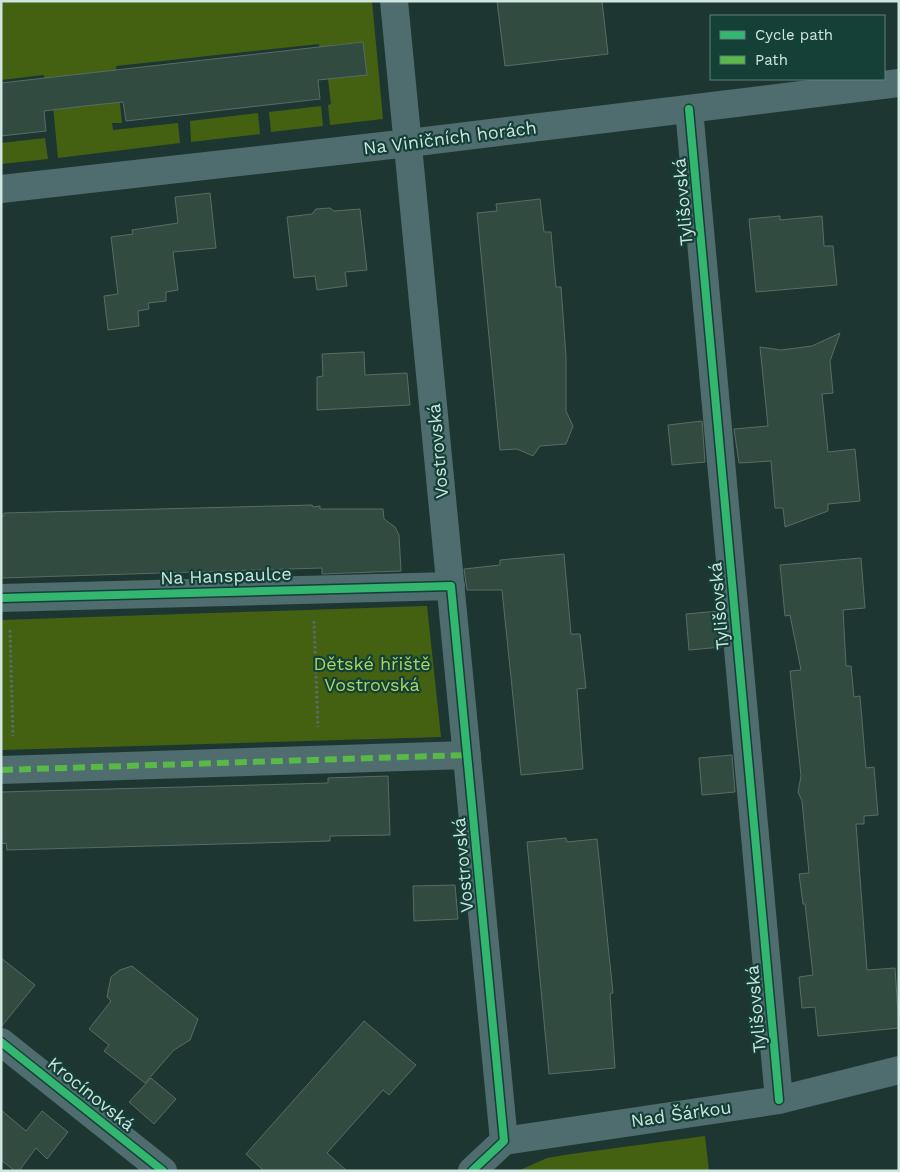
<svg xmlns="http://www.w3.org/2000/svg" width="900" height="1172" font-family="'Work Sans',sans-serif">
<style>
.green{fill:#446112;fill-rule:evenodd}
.building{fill:#324b41;stroke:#596b65}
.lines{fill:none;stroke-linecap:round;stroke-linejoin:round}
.path{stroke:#566d6e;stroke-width:3;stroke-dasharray:2.5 2.5;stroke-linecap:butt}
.minor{stroke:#4f6c6e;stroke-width:28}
.quiet{stroke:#58b947;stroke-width:6;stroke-dasharray:12 6;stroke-linecap:butt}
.cycleway-casing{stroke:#144038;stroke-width:11}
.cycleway{stroke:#33b770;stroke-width:8}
.labels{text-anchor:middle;stroke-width:4.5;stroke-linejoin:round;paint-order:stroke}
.street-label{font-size:18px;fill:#cfe5e0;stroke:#144038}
.park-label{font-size:18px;fill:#a9d761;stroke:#144038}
</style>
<rect width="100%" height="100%" fill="#1e3632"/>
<!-- green -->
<path class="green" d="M 1,1 L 372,1 L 383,119 L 330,125 L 328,105 L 331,104 L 326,63 L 321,64 L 319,44 L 116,66 L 122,123 L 112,123 L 113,130 L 178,123 L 180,143 L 58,158 L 52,96 L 46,95 L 44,75 L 1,80 ZM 363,42 L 367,75 L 334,78 L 331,45 ZM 99,72 L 103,104 L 66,108 L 62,77 Z
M 321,106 L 323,126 L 271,132 L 269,112 Z
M 258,113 L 260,134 L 191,142 L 190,121 Z
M 45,138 L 48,159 L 1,164 L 1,143 Z
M 427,606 L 441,737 L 1,750 L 1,620 Z
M 705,1136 L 709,1171 L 518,1171 L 547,1158 L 564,1155 Z"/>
<!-- building -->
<path class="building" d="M 497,1 L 602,1 L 608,54 L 505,66 Z
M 363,42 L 367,75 L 318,80 L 320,99 L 126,121 L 123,102 L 84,106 L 44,111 L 46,131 L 1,136 L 1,83 Z
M 210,193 L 216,248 L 173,252 L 178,290 L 166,292 L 166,301 L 148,303 L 149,309 L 138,311 L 139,326 L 108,330 L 104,296 L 118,294 L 111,237 L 133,234 L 132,230 L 178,223 L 175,197 Z
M 540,199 L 544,232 L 551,232 L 556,287 L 561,287 L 566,357 L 566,411 L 573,426 L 566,444 L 540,446 L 533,456 L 517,449 L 500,450 L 477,213 L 497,211 L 496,204 Z
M 330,208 L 334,211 L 360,209 L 367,270 L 345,272 L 347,286 L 317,290 L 315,276 L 294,278 L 287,217 L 312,214 L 316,209 Z
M 780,216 L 780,220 L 822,216 L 824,246 L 833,246 L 837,285 L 756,292 L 749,219 Z
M 840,333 L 830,361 L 833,393 L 822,394 L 828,452 L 855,449 L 860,501 L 828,504 L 828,511 L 785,527 L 783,508 L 775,508 L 771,461 L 739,463 L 734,429 L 768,426 L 760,347 L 781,350 L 812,346 Z
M 364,352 L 365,375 L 407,373 L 410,405 L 317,410 L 317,377 L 323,376 L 322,354 Z
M 702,421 L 705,462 L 672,465 L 668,425 Z
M 312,505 L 313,507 L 320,506 L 320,509 L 383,509 L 384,519 L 395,527 L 399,535 L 401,571 L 322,574 L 322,568 L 1,578 L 1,516 L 4,516 L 4,513 Z
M 564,554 L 571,634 L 580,634 L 586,688 L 577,689 L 583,769 L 521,775 L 502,590 L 467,590 L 464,569 L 500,565 L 500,560 Z
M 861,558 L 865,608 L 843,610 L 846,666 L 851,666 L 854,697 L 860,696 L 866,768 L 874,767 L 878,815 L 864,816 L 864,824 L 856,824 L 867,970 L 895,968 L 899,1028 L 818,1036 L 815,1007 L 802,1008 L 799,977 L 813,975 L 805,904 L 803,904 L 799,874 L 809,873 L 802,801 L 798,792 L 801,776 L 790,671 L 801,670 L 790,615 L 785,616 L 780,565 Z
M 719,611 L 722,647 L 689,650 L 686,614 Z
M 732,755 L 735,792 L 702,795 L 699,758 Z
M 388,776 L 390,835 L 330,836 L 330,841 L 7,850 L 6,843 L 1,844 L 1,792 L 328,783 L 328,778 Z
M 566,838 L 567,842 L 597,839 L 613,993 L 610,994 L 615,1068 L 549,1074 L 527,842 Z
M 455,885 L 458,919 L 414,921 L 413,886 Z
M 1,958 L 35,985 L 1,1027 Z
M 132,966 L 198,1019 L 190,1040 L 174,1050 L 145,1083 L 104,1051 L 109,1045 L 89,1029 L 111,1001 L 107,997 L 111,977 L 120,970 Z
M 364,1021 L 416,1065 L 389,1095 L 383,1090 L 327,1153 L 347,1171 L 264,1171 L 246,1154 Z
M 151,1078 L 176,1099 L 154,1124 L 129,1102 Z
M 1,1110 L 26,1131 L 42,1111 L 68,1132 L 47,1159 L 36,1148 L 19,1171 L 15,1171 L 1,1160 Z"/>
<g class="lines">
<!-- path -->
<path class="path" d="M 314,621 L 318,727
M 10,630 L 13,736"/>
<!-- minor -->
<path class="minor" d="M 394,1 L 504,1141
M 689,109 L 779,1100
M 1,189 L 409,143 L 899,83
M 1,598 L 451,586
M 1,770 L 467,755
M 1,1042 L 163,1171
M 472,1171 L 504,1141 L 779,1100 L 899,1070"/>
<!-- quiet -->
<path class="quiet" d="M 1,770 L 467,755"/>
<defs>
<path id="cycleway" d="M 689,109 L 779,1100
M 1,598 L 451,586 L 504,1141 L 472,1171
M 1,1042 L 163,1171"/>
</defs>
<!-- cycleway casing -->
<use href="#cycleway" class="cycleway-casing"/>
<!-- cycleway -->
<use href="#cycleway" class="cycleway"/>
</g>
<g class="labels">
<!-- street labels -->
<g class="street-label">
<text transform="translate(450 138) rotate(-7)" y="6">Na Viničních horách</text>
<text transform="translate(683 202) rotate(-95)" y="6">Tylišovská</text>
<text transform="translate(438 451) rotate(-95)" y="6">Vostrovská</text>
<text transform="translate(226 576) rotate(-2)" y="6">Na Hanspaulce</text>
<text transform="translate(719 606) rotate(-95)" y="6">Tylišovská</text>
<text transform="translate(463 865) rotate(-95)" y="6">Vostrovská</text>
<text transform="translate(756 1009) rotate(-95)" y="6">Tylišovská</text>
<text transform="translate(91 1094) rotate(39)" y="6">Krocínovská</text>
<text transform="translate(681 1114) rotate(-8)" y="6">Nad Šárkou</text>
</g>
<!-- park labels -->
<g class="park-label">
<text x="372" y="670">Dětské hřiště<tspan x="372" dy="21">Vostrovská</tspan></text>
</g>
</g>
<!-- border -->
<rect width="900" height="1172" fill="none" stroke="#cfe5e0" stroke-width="5"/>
<!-- legend -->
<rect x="710" y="15" width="175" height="65" fill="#144038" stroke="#5f827b"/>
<rect x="720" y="31" width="25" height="8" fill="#33b770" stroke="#5f827b"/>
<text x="755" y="40" font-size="15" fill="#cfe5e0">Cycle path</text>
<rect x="720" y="56" width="25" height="8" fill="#58b947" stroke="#5f827b"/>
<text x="755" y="65" font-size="15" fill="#cfe5e0">Path</text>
</svg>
